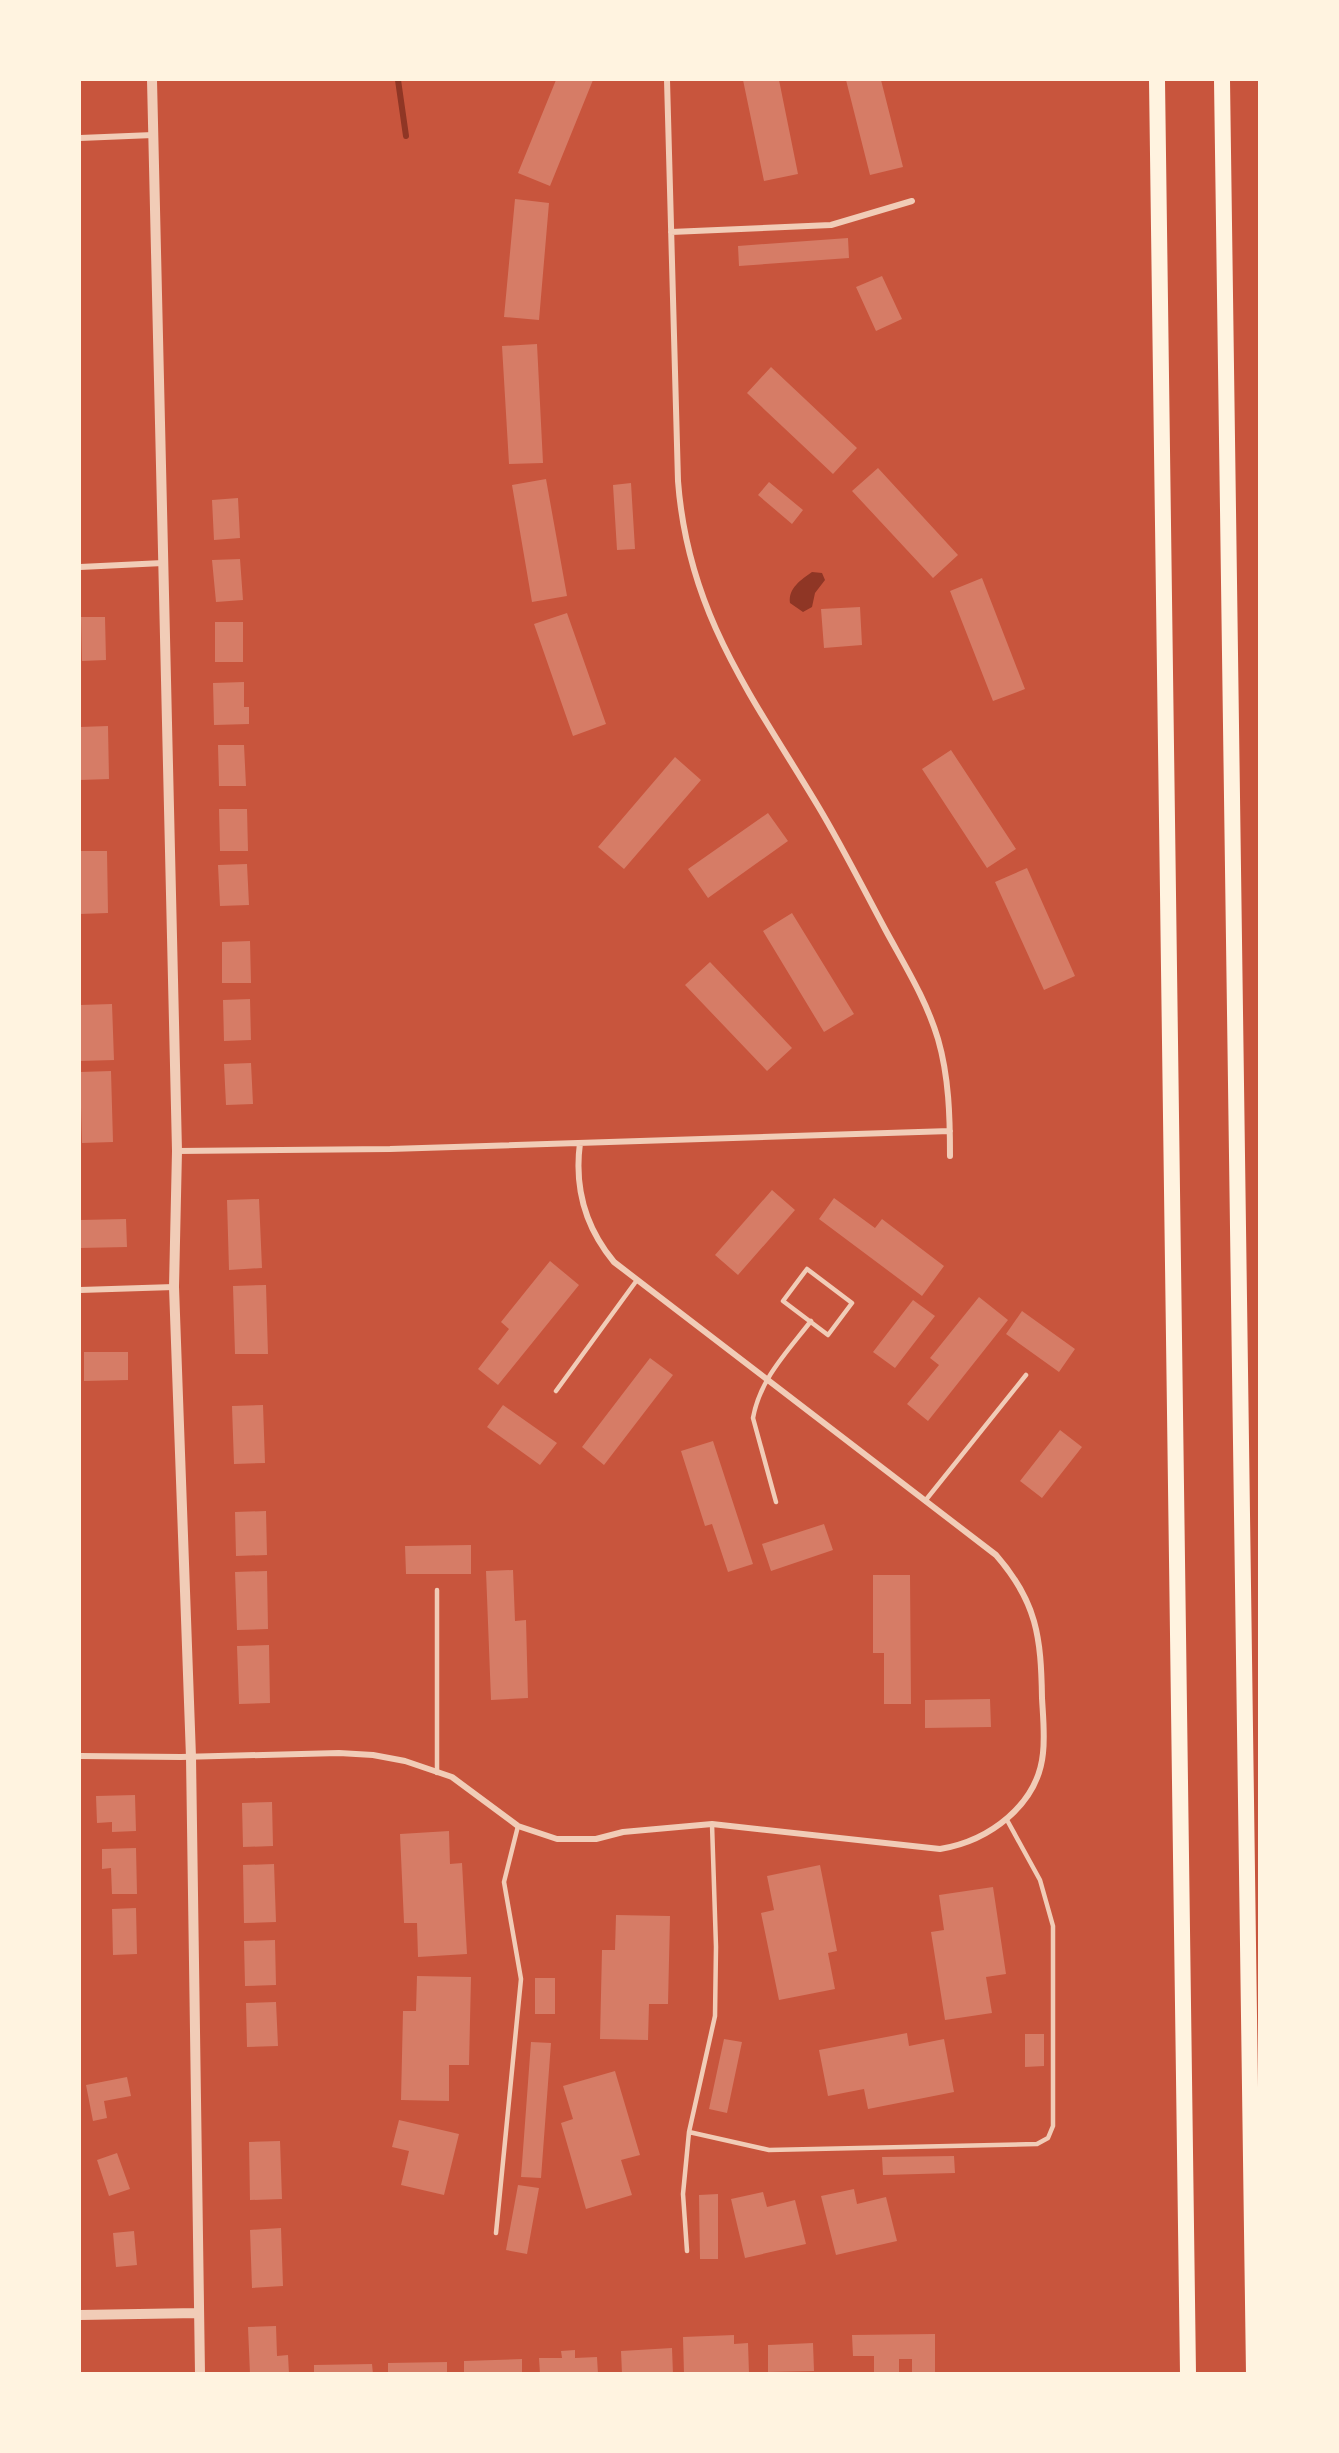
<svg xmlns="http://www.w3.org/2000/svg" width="1339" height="2453" font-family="'Fira Sans',sans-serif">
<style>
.water{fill:#8f3625}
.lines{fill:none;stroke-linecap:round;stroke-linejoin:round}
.stream{stroke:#8f3625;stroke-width:6}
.building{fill:#d67c66}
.service{stroke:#f1ccb7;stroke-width:4.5}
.minor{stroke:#f1ccb7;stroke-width:6}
.tertiary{stroke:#f1ccb7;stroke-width:10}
.motorway{stroke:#fff3e0;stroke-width:16}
</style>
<rect width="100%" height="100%" fill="#c8553d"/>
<!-- water -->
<path class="water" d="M 812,572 L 822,573 L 825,580 L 815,593 L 812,607 L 803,612 L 790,603 C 788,588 801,580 812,572 Z"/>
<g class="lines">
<!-- stream -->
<path class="stream" d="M 398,80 L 406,136"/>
</g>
<!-- building -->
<path class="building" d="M 556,80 L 593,80 L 550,186 L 518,173 Z
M 743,80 L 779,80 L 798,174 L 764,181 Z
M 846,80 L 881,80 L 903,167 L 870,175 Z
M 515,199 L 549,203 L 539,320 L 504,317 Z
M 848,238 L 849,258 L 739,266 L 738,246 Z
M 882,276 L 902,319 L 876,331 L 856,287 Z
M 537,344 L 543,463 L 509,464 L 502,346 Z
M 771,367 L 857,448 L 833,474 L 747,393 Z
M 878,468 L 958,555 L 933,578 L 852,491 Z
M 546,479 L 567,596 L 532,602 L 512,485 Z
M 769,482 L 803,510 L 792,524 L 758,495 Z
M 631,483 L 635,549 L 617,550 L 613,485 Z
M 238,498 L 240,538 L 214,540 L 212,500 Z
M 240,559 L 243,600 L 216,602 L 212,560 Z
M 982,578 L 1025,689 L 993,701 L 950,591 Z
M 860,607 L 862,645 L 824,648 L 821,609 Z
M 567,613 L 606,724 L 573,736 L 534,624 Z
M 81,617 L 105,617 L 106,660 L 82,661 Z
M 215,622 L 243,622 L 243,662 L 215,662 Z
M 244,682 L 244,707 L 249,707 L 249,724 L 214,725 L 213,683 Z
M 108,726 L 109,779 L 80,780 L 80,727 Z
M 218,745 L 244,745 L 246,786 L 219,786 Z
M 951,750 L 1016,849 L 987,868 L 922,769 Z
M 675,757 L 701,780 L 624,869 L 598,847 Z
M 219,809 L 247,809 L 248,851 L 220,851 Z
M 768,813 L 788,841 L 708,898 L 688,869 Z
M 80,851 L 107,851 L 108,913 L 80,914 Z
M 247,864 L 249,905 L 220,906 L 218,865 Z
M 1027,868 L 1075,976 L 1044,990 L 995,882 Z
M 792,913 L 854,1014 L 824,1032 L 763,931 Z
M 250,941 L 251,983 L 222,983 L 222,942 Z
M 710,962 L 792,1048 L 767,1071 L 685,985 Z
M 250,999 L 251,1040 L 224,1041 L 223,1000 Z
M 112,1004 L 114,1060 L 80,1061 L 80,1005 Z
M 251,1063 L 253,1104 L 226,1105 L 224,1064 Z
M 111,1071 L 113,1142 L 82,1143 L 80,1072 Z
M 772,1190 L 795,1210 L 738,1275 L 715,1255 Z
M 834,1198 L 875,1228 L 882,1219 L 944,1266 L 922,1296 L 819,1219 Z
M 259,1199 L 262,1268 L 229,1270 L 227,1200 Z
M 126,1219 L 127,1247 L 80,1248 L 80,1220 Z
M 550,1261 L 579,1285 L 498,1385 L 478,1369 L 509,1329 L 501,1322 Z
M 266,1285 L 268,1354 L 235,1354 L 233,1286 Z
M 979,1297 L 1008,1320 L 928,1421 L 907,1404 L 939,1365 L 930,1358 Z
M 913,1300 L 935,1316 L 895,1368 L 873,1352 Z
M 1022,1311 L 1075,1349 L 1059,1372 L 1006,1334 Z
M 84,1352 L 128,1352 L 128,1380 L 84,1381 Z
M 650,1358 L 673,1375 L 604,1465 L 582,1447 Z
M 263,1405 L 265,1463 L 234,1464 L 232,1406 Z
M 503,1405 L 557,1443 L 540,1465 L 487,1427 Z
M 1060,1430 L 1082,1447 L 1042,1498 L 1020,1481 Z
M 713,1441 L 753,1564 L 728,1572 L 712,1524 L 705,1526 L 681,1451 Z
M 266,1511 L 267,1555 L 236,1556 L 235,1512 Z
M 824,1524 L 833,1550 L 771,1571 L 762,1544 Z
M 471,1545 L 471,1574 L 406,1574 L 405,1546 Z
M 513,1570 L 515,1621 L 526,1620 L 528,1698 L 491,1700 L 486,1571 Z
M 267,1571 L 268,1629 L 237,1630 L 235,1572 Z
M 873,1575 L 910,1575 L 911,1704 L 884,1704 L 884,1653 L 873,1653 Z
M 269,1645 L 270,1703 L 239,1704 L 237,1646 Z
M 990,1699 L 991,1727 L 925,1728 L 925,1700 Z
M 135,1795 L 136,1831 L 112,1832 L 112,1822 L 97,1823 L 96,1796 Z
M 272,1802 L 273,1846 L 243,1847 L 242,1803 Z
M 449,1831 L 450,1864 L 462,1863 L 467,1954 L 418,1957 L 417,1923 L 404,1923 L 400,1834 Z
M 136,1848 L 137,1894 L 112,1894 L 111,1868 L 102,1869 L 102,1849 Z
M 274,1864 L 276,1922 L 244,1923 L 243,1865 Z
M 820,1865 L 837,1951 L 828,1953 L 835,1989 L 779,2000 L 761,1913 L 774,1910 L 767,1876 Z
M 993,1887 L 1006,1974 L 986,1977 L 992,2013 L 945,2020 L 931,1932 L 944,1930 L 939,1895 Z
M 136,1908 L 137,1954 L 113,1955 L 112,1909 Z
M 616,1915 L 670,1916 L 668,2004 L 649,2004 L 648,2040 L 600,2039 L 602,1950 L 615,1950 Z
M 275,1940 L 276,1985 L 245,1986 L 244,1941 Z
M 417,1976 L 471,1977 L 469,2065 L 449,2065 L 449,2101 L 401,2100 L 403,2011 L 416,2011 Z
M 535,1978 L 555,1978 L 555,2014 L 535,2014 Z
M 276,2002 L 278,2046 L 247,2047 L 246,2003 Z
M 907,2033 L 909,2046 L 944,2039 L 954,2092 L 868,2109 L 864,2089 L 828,2096 L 819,2050 Z
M 1025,2034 L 1044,2034 L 1044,2066 L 1025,2067 Z
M 724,2039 L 742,2042 L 727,2113 L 709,2109 Z
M 531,2042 L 551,2043 L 541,2178 L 521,2177 Z
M 615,2071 L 640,2155 L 621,2160 L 632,2195 L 586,2209 L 561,2123 L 573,2119 L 563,2086 Z
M 127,2077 L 131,2096 L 104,2101 L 107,2118 L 93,2121 L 86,2085 Z
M 399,2120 L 459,2134 L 444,2195 L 401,2185 L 409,2151 L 392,2147 Z
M 280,2141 L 282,2199 L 250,2200 L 249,2142 Z
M 117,2153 L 130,2189 L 109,2196 L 97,2160 Z
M 954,2156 L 955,2173 L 883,2175 L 882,2157 Z
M 518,2185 L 539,2188 L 527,2254 L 506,2250 Z
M 854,2189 L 857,2204 L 886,2197 L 897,2241 L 836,2255 L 821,2196 Z
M 763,2192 L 767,2207 L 795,2200 L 806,2244 L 745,2258 L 731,2199 Z
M 718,2194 L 718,2259 L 700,2259 L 699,2195 Z
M 281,2228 L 283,2286 L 252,2288 L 250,2230 Z
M 134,2231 L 137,2265 L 116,2267 L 113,2233 Z
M 276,2326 L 277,2356 L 288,2355 L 289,2374 L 250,2374 L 248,2327 Z
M 935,2334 L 935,2372 L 912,2372 L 912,2359 L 899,2359 L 899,2373 L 874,2373 L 874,2356 L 853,2356 L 852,2335 Z
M 734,2335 L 734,2344 L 748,2343 L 749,2374 L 684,2374 L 683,2337 Z
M 813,2343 L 814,2371 L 768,2372 L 768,2345 Z
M 672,2348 L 673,2374 L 622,2374 L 621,2351 Z
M 575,2350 L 575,2358 L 597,2357 L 598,2374 L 540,2374 L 539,2358 L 562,2358 L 561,2351 Z
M 522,2359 L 522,2374 L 464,2374 L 464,2361 Z
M 447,2362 L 447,2374 L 388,2374 L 388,2363 Z
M 372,2364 L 373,2374 L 314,2374 L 314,2365 Z"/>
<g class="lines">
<!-- service -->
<path class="service" d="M 807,1269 L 852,1303 L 828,1335 L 783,1301 Z
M 556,1391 L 637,1280
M 925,1501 L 1026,1375
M 776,1502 L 753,1418 C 760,1379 787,1352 811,1321
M 437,1773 L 437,1590
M 689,2132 L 769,2150 L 1037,2144 L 1048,2138 L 1053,2126 L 1053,1926 L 1040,1880 L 1007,1820
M 496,2233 L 521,1979 L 504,1882 L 518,1826
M 687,2251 L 683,2194 L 689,2132 L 715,2016 L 716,1947 L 712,1824"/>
<!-- minor -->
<path class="minor" d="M 667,80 L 678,481 C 688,614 752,696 818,806 C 842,846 863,888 885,929 C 905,966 926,999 938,1039 C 949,1077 950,1117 950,1156
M 80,138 L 153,135
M 671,232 L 831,225 L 912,201
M 80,567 L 163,563
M 177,1151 L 390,1149 L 950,1131
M 80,1290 L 174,1287
M 80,1756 L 181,1757 L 339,1753 L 373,1755 L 405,1761 L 452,1777 L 518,1826 L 557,1839 L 596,1839 L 623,1832 L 712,1824 L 940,1849 C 989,1841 1038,1805 1043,1753 C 1045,1735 1043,1716 1042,1698 C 1041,1637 1037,1602 996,1555 L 614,1262 C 585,1227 574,1188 580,1143"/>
<!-- tertiary -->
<path class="tertiary" d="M 152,80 L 177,1151 L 174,1287 L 191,1757 L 200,2374
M 80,2315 L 198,2313"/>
<!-- motorway -->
<path class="motorway" d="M 1157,80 L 1188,2374
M 1222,80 L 1254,2374"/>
</g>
<!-- border -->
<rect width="1339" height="2453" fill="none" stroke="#fff3e0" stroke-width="162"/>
</svg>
